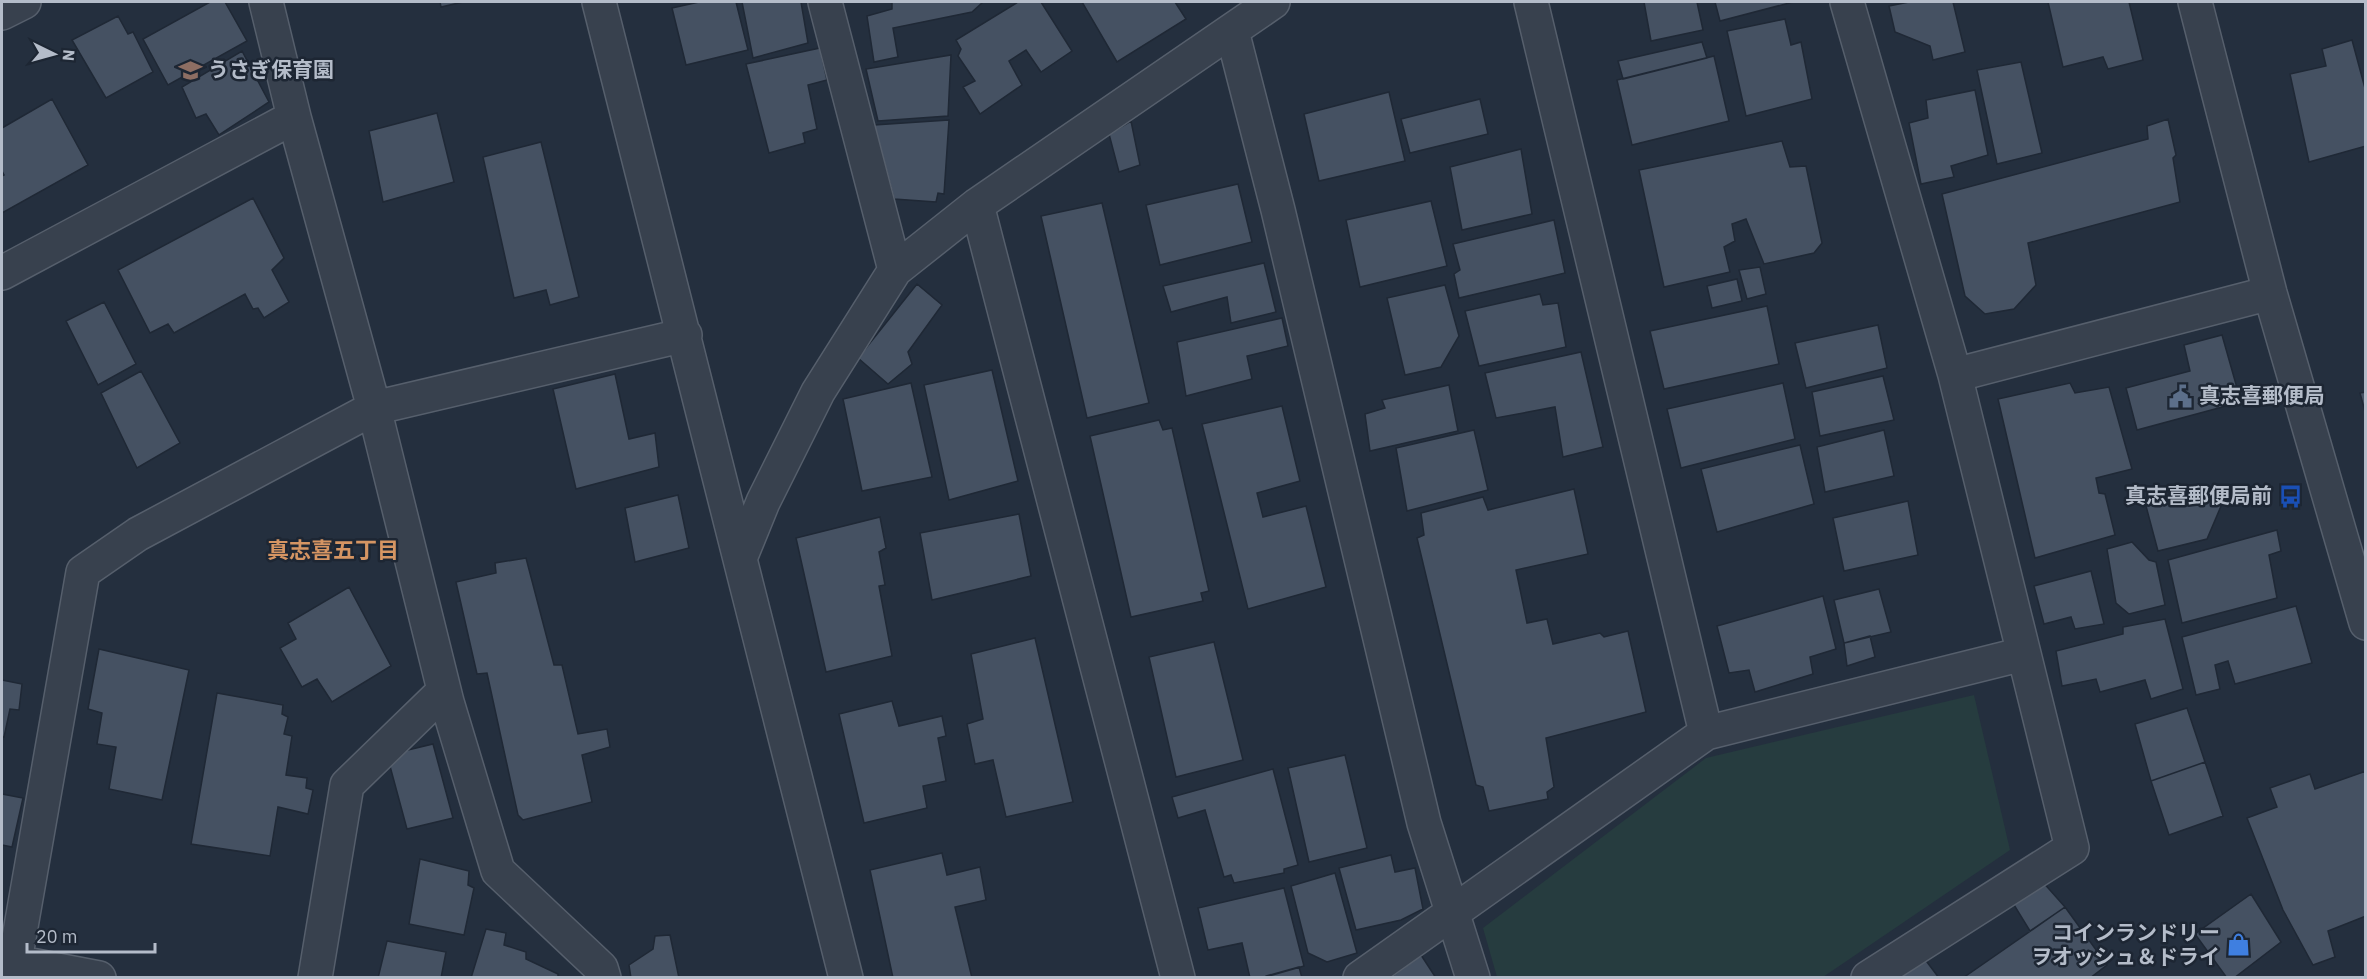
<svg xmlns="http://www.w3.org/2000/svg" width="2367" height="979" font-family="'IBM Plex Sans','Noto Sans JP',sans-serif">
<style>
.green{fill:#263c3f}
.building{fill:#455162;stroke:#1f2835;stroke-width:1.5}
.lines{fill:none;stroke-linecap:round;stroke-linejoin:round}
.minor-casing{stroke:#565f6c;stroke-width:36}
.minor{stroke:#38414e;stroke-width:33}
.labels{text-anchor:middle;stroke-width:5;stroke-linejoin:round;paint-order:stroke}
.poi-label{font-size:21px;font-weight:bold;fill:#b4bcc9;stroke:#1d2633;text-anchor:start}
.neighbourhood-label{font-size:22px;font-weight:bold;fill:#d59563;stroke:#1d2633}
</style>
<rect width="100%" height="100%" fill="#242f3e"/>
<!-- green -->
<path class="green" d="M 1974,695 L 2010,850 L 1823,977 L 1497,977 L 1483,928 L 1706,758 Z"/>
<!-- building -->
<path class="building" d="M 210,2 L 225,2 L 247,41 L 168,85 L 143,39 Z
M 440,2 L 463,2 L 441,7 Z
M 699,2 L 736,2 L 748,50 L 686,65 L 672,8 Z
M 742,2 L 801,2 L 808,43 L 753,58 Z
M 892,2 L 983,2 L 972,12 L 893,28 L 898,57 L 874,62 L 867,16 L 892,9 Z
M 1018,2 L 1041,2 L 1072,51 L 1041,72 L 1026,50 L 1009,61 L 1022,85 L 980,114 L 963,87 L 975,81 L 958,56 L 961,49 L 956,40 Z
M 1082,2 L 1175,2 L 1186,19 L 1117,62 Z
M 1644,2 L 1697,2 L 1703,30 L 1651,41 Z
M 1715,2 L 1793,2 L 1720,21 Z
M 1909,2 L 1953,2 L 1965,52 L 1933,60 L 1930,46 L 1895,32 L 1889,6 Z
M 2048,2 L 2129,2 L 2143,60 L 2108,69 L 2103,57 L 2063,67 Z
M 118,16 L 128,34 L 133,32 L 153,72 L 106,98 L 72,40 Z
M 1785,19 L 1791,45 L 1801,42 L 1812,99 L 1746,116 L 1727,31 Z
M 2352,40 L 2366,92 L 2366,146 L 2309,162 L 2290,74 L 2326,66 L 2322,49 Z
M 1702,42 L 1707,58 L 1623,79 L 1618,61 Z
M 820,48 L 827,80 L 808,85 L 817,129 L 803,133 L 805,143 L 769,153 L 746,64 Z
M 242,51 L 269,102 L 219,135 L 206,114 L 196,118 L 182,87 Z
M 951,55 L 948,116 L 878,121 L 866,69 Z
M 1714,56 L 1729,121 L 1632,145 L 1617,80 Z
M 2021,62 L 2042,153 L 1997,164 L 1977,70 Z
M 1975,90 L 1988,155 L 1951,166 L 1954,177 L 1921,184 L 1909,123 L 1928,118 L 1926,100 Z
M 1389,92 L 1405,161 L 1319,181 L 1304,114 Z
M 52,99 L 88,165 L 2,213 L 2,176 L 4,175 L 2,171 L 2,128 Z
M 1480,99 L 1488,134 L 1410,153 L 1401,119 Z
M 437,113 L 454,182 L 383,202 L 369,131 Z
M 2168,119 L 2176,155 L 2173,158 L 2180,202 L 2028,243 L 2036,285 L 2014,309 L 1985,314 L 1965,296 L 1942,194 L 2148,139 L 2147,126 Z
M 949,120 L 944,194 L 938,193 L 936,202 L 894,199 L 874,125 Z
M 1131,121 L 1140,165 L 1119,172 L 1109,134 Z
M 1782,141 L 1790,167 L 1806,166 L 1822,243 L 1814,253 L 1764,264 L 1746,219 L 1732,224 L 1735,241 L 1724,247 L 1730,272 L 1664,287 L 1639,170 Z
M 541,142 L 579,297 L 550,305 L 546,290 L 514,298 L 483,157 Z
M 1521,149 L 1532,214 L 1462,230 L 1450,167 Z
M 1238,184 L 1252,242 L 1160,265 L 1146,205 Z
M 253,198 L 284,258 L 272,270 L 289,302 L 264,318 L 258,308 L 253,309 L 245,294 L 174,333 L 168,324 L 150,333 L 118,270 Z
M 1431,201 L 1447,266 L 1360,287 L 1346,220 Z
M 1102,203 L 1149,403 L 1087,418 L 1041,216 Z
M 1554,220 L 1565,273 L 1459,298 L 1454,274 L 1460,270 L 1453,244 Z
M 1264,263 L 1276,312 L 1231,323 L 1227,297 L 1171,312 L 1163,286 Z
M 1760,267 L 1766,294 L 1747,299 L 1739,270 Z
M 1737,279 L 1742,301 L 1712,308 L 1707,286 Z
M 917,284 L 942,305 L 908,352 L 912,364 L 888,384 L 858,358 Z
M 1445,285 L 1459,336 L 1441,367 L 1405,375 L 1387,298 Z
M 1540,294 L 1543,305 L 1558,303 L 1566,347 L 1479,366 L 1465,311 Z
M 104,302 L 136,364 L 98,385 L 66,321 Z
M 1767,306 L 1779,364 L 1664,389 L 1650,331 Z
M 1282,318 L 1288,346 L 1247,356 L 1252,379 L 1186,396 L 1177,342 Z
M 1878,325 L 1887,368 L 1806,388 L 1795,343 Z
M 2222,335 L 2241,402 L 2137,430 L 2126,388 L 2190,371 L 2184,345 Z
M 1581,352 L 1603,447 L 1563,457 L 1555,407 L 1496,418 L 1485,373 Z
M 992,370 L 1018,481 L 949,500 L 924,385 Z
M 141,371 L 180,443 L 137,468 L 101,393 Z
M 615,374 L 629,439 L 655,433 L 659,467 L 576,489 L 553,389 Z
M 1883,376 L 1894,420 L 1820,436 L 1812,392 Z
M 911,383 L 932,477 L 862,491 L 843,399 Z
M 1783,383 L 1795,439 L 1681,468 L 1667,409 Z
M 2070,383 L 2075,393 L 2109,387 L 2132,469 L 2096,478 L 2099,493 L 2105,494 L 2115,535 L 2035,558 L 1998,399 Z
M 1449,385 L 1458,431 L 1370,451 L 1365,414 L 1385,408 L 1382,400 Z
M 2366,392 L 2366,415 L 2360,393 Z
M 1282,406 L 1300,481 L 1257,493 L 1263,517 L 1306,506 L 1326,587 L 1248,609 L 1202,424 Z
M 1159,420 L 1163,430 L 1172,428 L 1209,591 L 1201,593 L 1203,601 L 1131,617 L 1090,436 Z
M 1474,430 L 1488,490 L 1407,511 L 1396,448 Z
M 1884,430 L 1894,476 L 1825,492 L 1817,447 Z
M 1800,445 L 1814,504 L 1717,532 L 1701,469 Z
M 2230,485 L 2207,539 L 2158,551 L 2146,506 Z
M 1574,489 L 1588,554 L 1516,570 L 1527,623 L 1547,619 L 1553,644 L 1600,633 L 1604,637 L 1628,631 L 1646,712 L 1546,738 L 1554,787 L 1547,792 L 1548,799 L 1489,811 L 1483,787 L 1476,785 L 1417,538 L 1424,535 L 1421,513 L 1483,497 L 1488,510 Z
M 678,495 L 689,548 L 635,562 L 625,508 Z
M 1908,501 L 1918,555 L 1844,571 L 1833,518 Z
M 1019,514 L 1031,576 L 932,600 L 920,533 Z
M 880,517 L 886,548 L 879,552 L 885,585 L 879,586 L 892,656 L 826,672 L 796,538 Z
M 2277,530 L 2281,551 L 2269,555 L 2277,598 L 2182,623 L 2168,560 Z
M 2132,542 L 2149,560 L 2156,562 L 2165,605 L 2129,614 L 2116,603 L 2107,549 Z
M 526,558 L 554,665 L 562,665 L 578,734 L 607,729 L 610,747 L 582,755 L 592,802 L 523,820 L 518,815 L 487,673 L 477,674 L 456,582 L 496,573 L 495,563 Z
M 2091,571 L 2104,624 L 2075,629 L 2071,617 L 2044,624 L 2034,586 Z
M 349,587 L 391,666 L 332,702 L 317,679 L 302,687 L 280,648 L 296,639 L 288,623 Z
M 1879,589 L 1891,632 L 1844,643 L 1834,600 Z
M 1823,596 L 1836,649 L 1810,657 L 1813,674 L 1755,692 L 1749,670 L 1729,673 L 1717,626 Z
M 2296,606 L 2312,663 L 2235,684 L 2228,661 L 2215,665 L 2220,689 L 2196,695 L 2182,637 Z
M 2165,619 L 2183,689 L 2151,699 L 2145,680 L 2100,692 L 2096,679 L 2062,686 L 2056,651 L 2123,634 L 2123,627 Z
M 1870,636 L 1875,657 L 1847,666 L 1844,643 Z
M 1035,638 L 1073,802 L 1006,817 L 993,760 L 975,764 L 967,724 L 983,719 L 971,654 Z
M 1214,642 L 1243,760 L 1176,777 L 1149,657 Z
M 99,649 L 189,670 L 162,800 L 109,789 L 116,747 L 97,744 L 102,713 L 88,709 Z
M 2,680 L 22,684 L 19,710 L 10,709 L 4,737 L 2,737 Z
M 217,693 L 283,705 L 282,714 L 288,717 L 284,734 L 292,736 L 286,775 L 307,778 L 306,788 L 313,790 L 308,814 L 278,807 L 270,856 L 191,844 Z
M 892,701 L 899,726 L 942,716 L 946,736 L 938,738 L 946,781 L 923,786 L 927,808 L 864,823 L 839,714 Z
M 2187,708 L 2205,762 L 2151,781 L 2135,724 Z
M 433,744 L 453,818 L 407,829 L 387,755 Z
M 1345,755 L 1367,848 L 1309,862 L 1288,768 Z
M 2205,762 L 2223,816 L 2169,835 L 2151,781 Z
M 1273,769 L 1298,865 L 1284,869 L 1284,873 L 1234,883 L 1231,875 L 1224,877 L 1205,810 L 1178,818 L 1172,797 Z
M 2366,771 L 2366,916 L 2328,931 L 2335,957 L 2313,965 L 2283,910 L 2247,818 L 2277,807 L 2270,788 L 2310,774 L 2315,789 Z
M 2,794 L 23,798 L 12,847 L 2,845 Z
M 942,853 L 947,875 L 980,867 L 986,900 L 955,907 L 972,978 L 893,978 L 870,870 Z
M 1391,855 L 1395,872 L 1415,868 L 1423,909 L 1401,920 L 1356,930 L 1339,868 Z
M 420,859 L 469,871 L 468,885 L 474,888 L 464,935 L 409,924 Z
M 1335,873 L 1357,953 L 1327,962 L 1308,953 L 1291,886 Z
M 2041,880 L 2065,907 L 2030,931 L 2011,900 Z
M 1284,888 L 1304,966 L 1262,978 L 1250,978 L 1242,943 L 1208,950 L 1198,908 Z
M 2251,894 L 2281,942 L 2234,978 L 2227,978 L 2195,934 Z
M 2065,907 L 2107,965 L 2090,978 L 1963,978 Z
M 486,929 L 506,933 L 504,945 L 526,952 L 526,959 L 558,974 L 558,978 L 471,978 Z
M 670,935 L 679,978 L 631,978 L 629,965 L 653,949 L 655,936 Z
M 387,941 L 446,952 L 441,978 L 378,978 Z
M 1421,955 L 1436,978 L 1390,978 Z
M 1924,958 L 1939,978 L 1896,978 Z
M 1299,967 L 1302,978 L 1266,978 L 1266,976 Z"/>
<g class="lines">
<defs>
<path id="minor" d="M 266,2 L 294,117
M 599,2 L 846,978
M 825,2 L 895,270
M 1531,2 L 1706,733
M 1847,2 L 1955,375 L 2072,848 L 1868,978
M 2195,2 L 2270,293 L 2366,623
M 2,13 L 24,2
M 1232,31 L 1278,210 L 1424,823 L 1473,978
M 977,205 L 1178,978
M 2,273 L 294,117 L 374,408 L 447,702 L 498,871 L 601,968 L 604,978
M 1955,375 L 2270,293
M 741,556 L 763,502 L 818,392 L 895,270 L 977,205 L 1273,2
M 15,962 L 99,978
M 12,978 L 83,572 L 138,534 L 374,408 L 685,335
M 315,978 L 347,785 L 444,691
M 1360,978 L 1706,733 L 2023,654"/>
</defs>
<!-- minor casing -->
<use href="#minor" class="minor-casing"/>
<!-- minor -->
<use href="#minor" class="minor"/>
</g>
<!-- icons -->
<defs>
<symbol id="school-bare" viewBox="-9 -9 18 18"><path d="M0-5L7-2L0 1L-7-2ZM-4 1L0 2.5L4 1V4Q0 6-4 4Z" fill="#8d6e63" stroke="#1d2633" stroke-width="2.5" paint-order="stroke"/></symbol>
<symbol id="civic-bare" viewBox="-9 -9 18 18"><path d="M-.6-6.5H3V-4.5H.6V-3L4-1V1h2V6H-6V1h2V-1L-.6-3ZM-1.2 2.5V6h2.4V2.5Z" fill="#5c6f8a" stroke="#1d2633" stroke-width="2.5" paint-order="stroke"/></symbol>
<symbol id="bus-bare" viewBox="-9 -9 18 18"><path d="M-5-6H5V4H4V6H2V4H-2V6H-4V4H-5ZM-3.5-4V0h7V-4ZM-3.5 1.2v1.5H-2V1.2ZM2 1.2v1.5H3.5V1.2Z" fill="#1a4fb4" stroke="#1d2633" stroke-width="2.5" paint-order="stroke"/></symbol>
<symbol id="shop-bare" viewBox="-9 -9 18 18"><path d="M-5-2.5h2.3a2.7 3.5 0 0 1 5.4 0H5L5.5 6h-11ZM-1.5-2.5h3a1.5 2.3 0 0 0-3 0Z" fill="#3f7fe0" stroke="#1d2633" stroke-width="2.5" paint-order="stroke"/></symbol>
</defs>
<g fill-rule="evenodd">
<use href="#school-bare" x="174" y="54" width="33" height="33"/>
<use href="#civic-bare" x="2164" y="380" width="33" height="33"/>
<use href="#bus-bare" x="2274" y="480" width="33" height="33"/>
<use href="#shop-bare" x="2222" y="928" width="33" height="33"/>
</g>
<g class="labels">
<!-- poi labels -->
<g class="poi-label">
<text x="208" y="77">うさぎ保育園</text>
<text x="2199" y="403">真志喜郵便局</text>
<text x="2272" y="503" text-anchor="end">真志喜郵便局前</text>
<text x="2220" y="940" text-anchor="end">コインランドリー<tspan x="2220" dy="24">ヲオッシュ＆ドライ</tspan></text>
</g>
<!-- neighbourhood labels -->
<g class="neighbourhood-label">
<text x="333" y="558">真志喜五丁目</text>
</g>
</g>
<!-- border -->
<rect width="2367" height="979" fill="none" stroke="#b4bcc9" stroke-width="6"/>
<!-- north arrow -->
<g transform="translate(54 54) rotate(95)" stroke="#1d2633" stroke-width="4.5" paint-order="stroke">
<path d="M0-4.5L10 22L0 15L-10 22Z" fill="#b4bcc9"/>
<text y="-9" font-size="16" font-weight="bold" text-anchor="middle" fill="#b4bcc9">N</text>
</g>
<!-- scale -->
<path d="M27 943v9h128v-9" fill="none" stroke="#b4bcc9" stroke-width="3"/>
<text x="36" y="943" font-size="18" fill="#b4bcc9" stroke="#1d2633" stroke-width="4.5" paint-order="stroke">20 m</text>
</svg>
